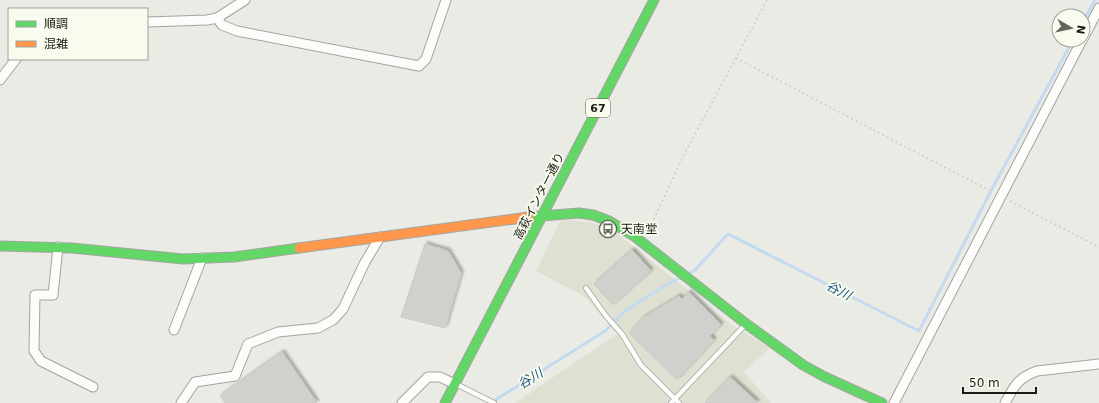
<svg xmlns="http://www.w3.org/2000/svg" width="1099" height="403" font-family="'DejaVu Sans','Noto Sans JP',sans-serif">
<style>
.built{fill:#dee1d2}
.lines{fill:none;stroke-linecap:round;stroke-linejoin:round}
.stream{stroke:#c5daf1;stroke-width:3}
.building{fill:#d0d1cc;stroke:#cacbc6;filter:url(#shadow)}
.lane-casing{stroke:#a4a49f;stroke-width:6}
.street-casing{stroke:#a4a49f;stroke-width:11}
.fast-casing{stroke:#a4a49f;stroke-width:11}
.slow-casing{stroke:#a4a49f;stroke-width:11}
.path{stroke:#cbccc9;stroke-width:1.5;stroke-dasharray:2 3;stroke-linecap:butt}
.lane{stroke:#fcfcfb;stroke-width:4.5}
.street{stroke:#fcfcfb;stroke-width:9}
.fast{stroke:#63d668;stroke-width:9}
.slow{stroke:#ff974d;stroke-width:9}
.labels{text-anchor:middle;stroke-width:3.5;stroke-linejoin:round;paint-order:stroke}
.shield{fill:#f8fcef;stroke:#5d5e57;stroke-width:1}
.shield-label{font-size:11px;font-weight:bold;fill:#1a1b16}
.street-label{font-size:12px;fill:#1a1b16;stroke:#f8fcef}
.poi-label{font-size:12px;fill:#1a1b16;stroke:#f8fcef;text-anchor:start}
.water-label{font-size:13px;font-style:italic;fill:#25588f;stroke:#f8fcef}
</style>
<defs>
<filter id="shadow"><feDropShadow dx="2.5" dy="-2.5" stdDeviation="1" flood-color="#0004"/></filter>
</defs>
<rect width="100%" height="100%" fill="#eaebe4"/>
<!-- built -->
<path class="built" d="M 572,220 L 597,224 L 619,235 L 732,325 L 770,348 L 744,372 L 771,403 L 515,403 L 617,334 L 584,296 L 536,271 L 560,221 Z"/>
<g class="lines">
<!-- stream -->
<path class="stream" d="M 1083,22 L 1095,0
M 689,274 L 695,270 L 728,234 L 919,331 L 993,187 L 1073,40
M 492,402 L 605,331 L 625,311 L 666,285 L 680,278"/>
</g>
<!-- building -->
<path class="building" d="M 425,244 L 448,251 L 461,273 L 445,328 L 401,317 Z
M 632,250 L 651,271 L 613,305 L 594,284 Z
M 689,292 L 721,325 L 710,336 L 714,340 L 677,380 L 629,333 L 643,318 L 679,296 L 682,299 Z
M 282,352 L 317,403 L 225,403 L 220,396 Z
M 730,377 L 758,403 L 705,403 Z"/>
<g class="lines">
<defs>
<path id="lane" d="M 586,288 L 606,316 L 622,334 L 641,365 L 679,403
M 456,384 L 494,403
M 671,403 L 745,325"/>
<path id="street" d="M 217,18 L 222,25 L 237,31 L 419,66 L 426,59 L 446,0
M 147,22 L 207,20 L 217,18 L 245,0
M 1083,39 L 1099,8
M 0,80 L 16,59
M 58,247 L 53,295 L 35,295 L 34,351 L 41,361 L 93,387
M 174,330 L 202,258
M 181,403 L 195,382 L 235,376 L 248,344 L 278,332 L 318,328 L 333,320 L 343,309 L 364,264 L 380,237
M 402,403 L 428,377 L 440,377 L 455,384
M 894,403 L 1082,40
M 1005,403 C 1014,386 1018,378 1037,371 L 1099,364"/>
<path id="fast" d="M 529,217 L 579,213 L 593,215 L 609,221 L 634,236 L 745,323 L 803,365 L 825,377 L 882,403
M 0,246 L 72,248 L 183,259 L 234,257 L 299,248
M 445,403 L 654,0"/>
<path id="slow" d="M 299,248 L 529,217"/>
</defs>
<!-- lane casing -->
<use href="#lane" class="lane-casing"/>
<!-- street casing -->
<use href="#street" class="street-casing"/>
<!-- fast casing -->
<use href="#fast" class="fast-casing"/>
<!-- slow casing -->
<use href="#slow" class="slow-casing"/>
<!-- path -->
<path class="path" d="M 736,58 L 992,192
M 1010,201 L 1099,247
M 647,233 L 686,151 L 767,0"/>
<!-- lane -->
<use href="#lane" class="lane"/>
<!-- street -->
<use href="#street" class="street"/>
<!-- fast -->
<use href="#fast" class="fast"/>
<!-- slow -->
<use href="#slow" class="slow"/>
</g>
<!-- icons -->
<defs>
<symbol id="bus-ring" viewBox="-11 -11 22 22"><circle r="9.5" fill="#f8fcef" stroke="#63645e" stroke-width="1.5"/><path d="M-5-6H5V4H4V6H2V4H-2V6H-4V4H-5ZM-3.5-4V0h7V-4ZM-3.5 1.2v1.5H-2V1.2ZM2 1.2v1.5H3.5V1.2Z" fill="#63645e"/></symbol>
</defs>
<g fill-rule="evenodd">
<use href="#bus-ring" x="598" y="219" width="20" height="20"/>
</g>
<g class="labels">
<!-- shield labels -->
<rect class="shield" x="586" y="99" width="24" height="18" rx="3"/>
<g class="shield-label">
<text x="598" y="112">67</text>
</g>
<!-- street labels -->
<g class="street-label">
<text transform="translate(539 196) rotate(-63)" y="4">高萩インター通り</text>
</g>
<!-- poi labels -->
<g class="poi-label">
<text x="621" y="233">天南堂</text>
</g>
<!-- water labels -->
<g class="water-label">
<text transform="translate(839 290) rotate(27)" y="5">谷川</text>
<text transform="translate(530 378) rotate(-32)" y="5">谷川</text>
</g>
</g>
<!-- legend -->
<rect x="8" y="8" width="140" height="52" fill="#f8fcef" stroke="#9fa298"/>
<rect x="16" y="21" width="20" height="6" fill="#63d668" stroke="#9fa298"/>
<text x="44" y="28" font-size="12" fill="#1a1b16">順調</text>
<rect x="16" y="41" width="20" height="6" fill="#ff974d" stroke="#9fa298"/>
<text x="44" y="48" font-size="12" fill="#1a1b16">混雑</text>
<!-- north arrow -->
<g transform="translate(1071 28) rotate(99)"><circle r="19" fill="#f8fcef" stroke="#9fa298"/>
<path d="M0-3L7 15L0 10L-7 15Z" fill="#63645e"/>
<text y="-6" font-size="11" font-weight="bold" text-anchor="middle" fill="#1a1b16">N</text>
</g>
<!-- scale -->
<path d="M963 387v6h73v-6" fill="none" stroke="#1a1b16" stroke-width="2"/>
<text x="969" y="387" font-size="12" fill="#1a1b16" stroke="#f8fcef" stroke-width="3" paint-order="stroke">50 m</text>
</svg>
